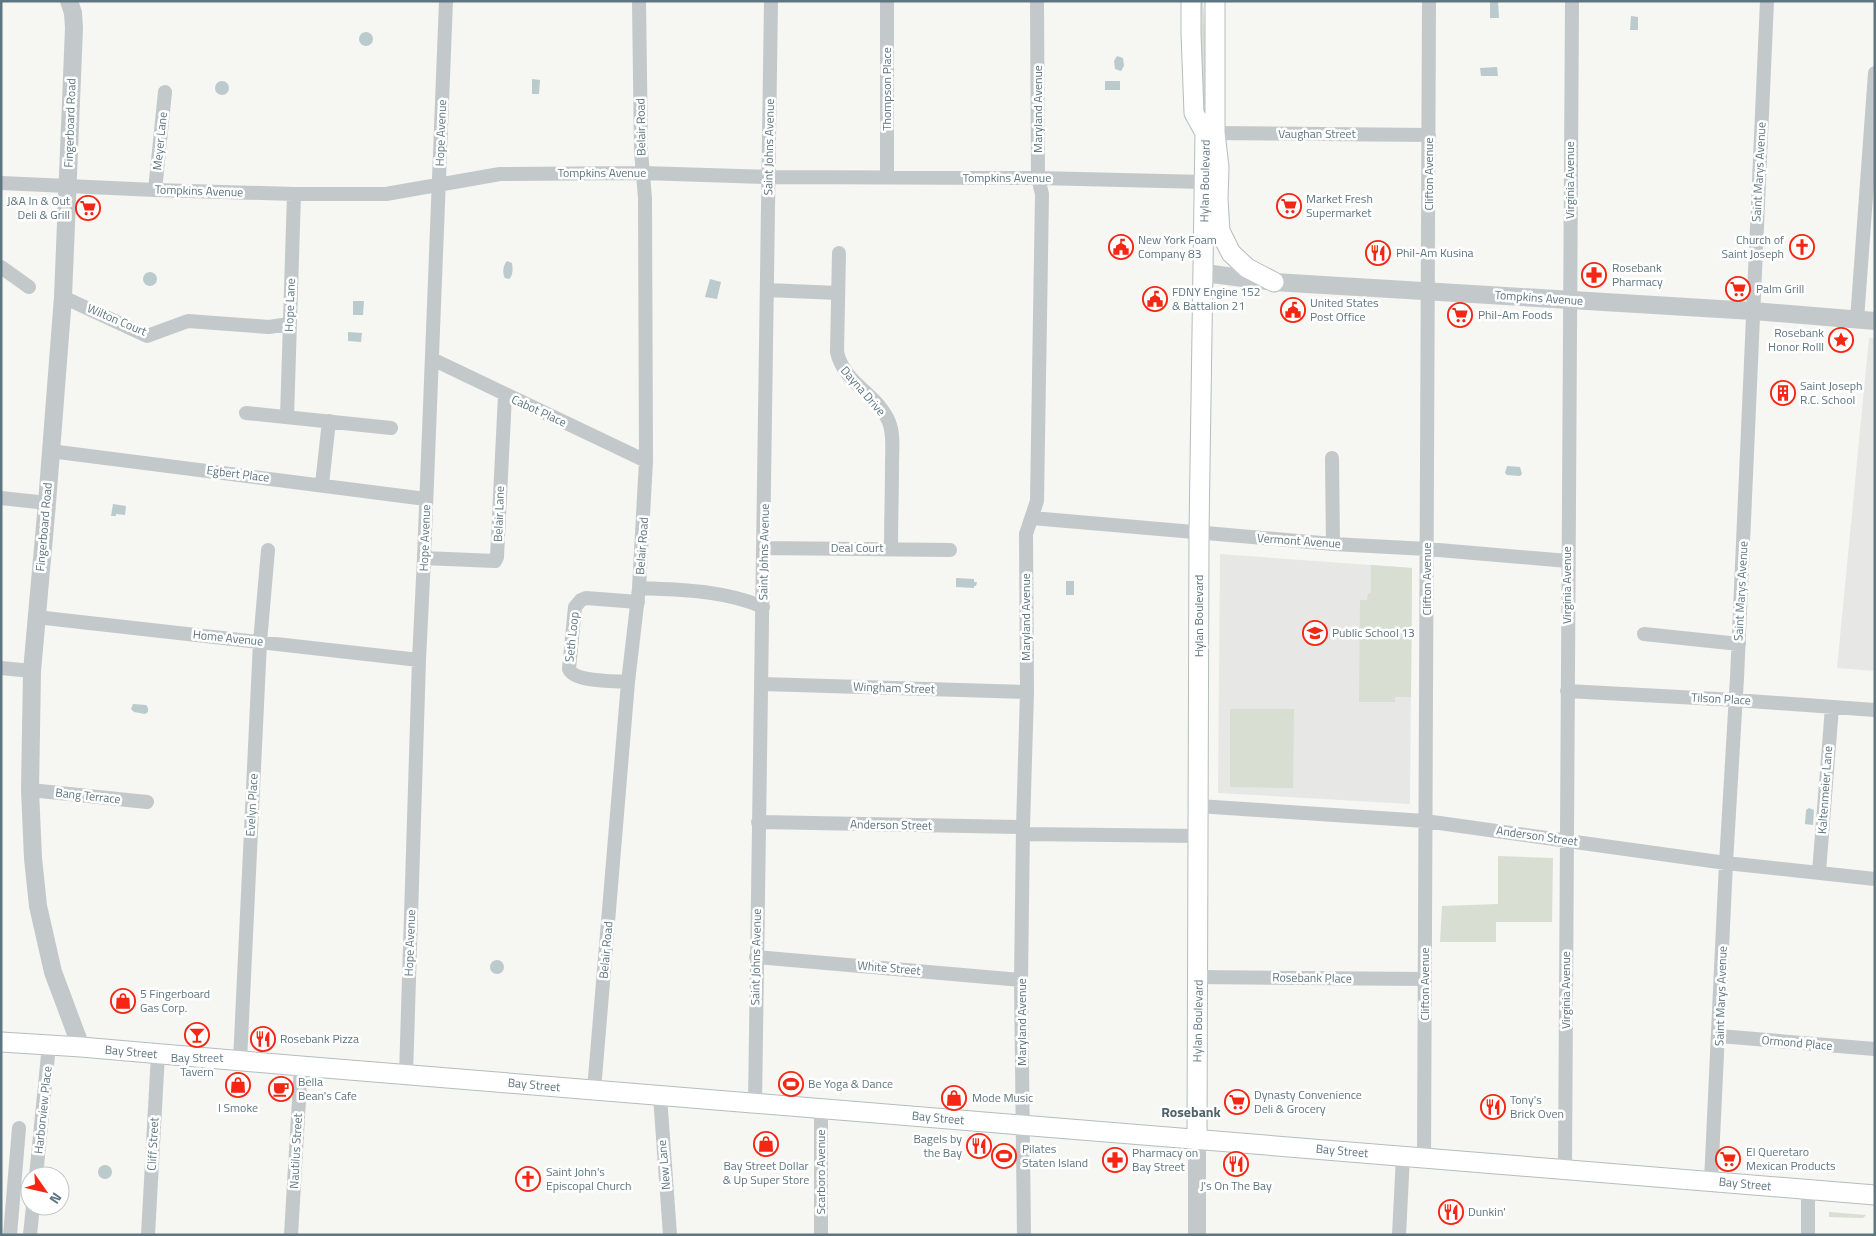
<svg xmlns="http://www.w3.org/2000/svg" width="1876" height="1236" font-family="'Titillium Web',sans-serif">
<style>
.built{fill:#e7e7e5}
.green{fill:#d8ded2}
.water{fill:#bacacd}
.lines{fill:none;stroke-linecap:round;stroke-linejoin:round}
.secondary-casing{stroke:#b5bcbf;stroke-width:21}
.minor{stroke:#c3c8cb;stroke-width:14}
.tertiary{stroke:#c3c8cb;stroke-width:18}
.secondary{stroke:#fff;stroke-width:19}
.labels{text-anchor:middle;stroke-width:5;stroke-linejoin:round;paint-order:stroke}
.street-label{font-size:12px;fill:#5e7680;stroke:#fff}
.poi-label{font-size:12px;fill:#5e7680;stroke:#fff;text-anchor:start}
.neighbourhood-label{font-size:14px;font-weight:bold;fill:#50636a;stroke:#fff}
</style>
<rect width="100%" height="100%" fill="#f6f6f2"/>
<!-- built -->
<path class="built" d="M 1869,338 L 1875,338 L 1875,671 L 1837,668 Z
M 1220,554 L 1412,568 L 1410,804 L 1218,793 Z"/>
<!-- green -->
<path class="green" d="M 1197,1 L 1203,1 L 1207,67 L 1206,106 L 1202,106 C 1202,71 1198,36 1197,1 Z
M 1371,565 L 1412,568 L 1411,697 L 1395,697 L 1395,702 L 1359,702 L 1360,600 L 1367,600 L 1368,594 L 1371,593 Z
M 1230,709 L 1294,709 L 1293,788 L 1230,787 Z
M 1498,856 L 1553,858 L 1552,922 L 1496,922 L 1496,942 L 1440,942 L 1442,906 L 1498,904 Z
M 1829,1212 L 1866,1215 L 1863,1218 L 1829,1217 Z"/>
<!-- water -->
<path class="water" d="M 1490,1 L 1498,1 L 1499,18 L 1490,18 Z
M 1631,16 L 1638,17 L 1638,30 L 1630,30 Z
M359 39a7 7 0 1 1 14 0a7 7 0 1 1-14 0Z
M 1117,56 L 1123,58 L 1124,66 L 1121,71 L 1115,69 L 1114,61 Z
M 1497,67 L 1498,76 L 1481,76 L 1480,68 Z
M 532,79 L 540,80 L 539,94 L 532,94 Z
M 1105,81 L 1120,81 L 1120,90 L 1105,90 Z
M215 88a7 7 0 1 1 14 0a7 7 0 1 1-14 0Z
M 507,261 L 512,263 C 513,268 513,276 509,279 L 505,278 C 502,274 503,265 507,261 Z
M143 279a7 7 0 1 1 14 0a7 7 0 1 1-14 0Z
M 710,279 L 721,282 L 717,299 L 705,297 Z
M 353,301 L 364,301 L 363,315 L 353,315 Z
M 348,332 L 362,333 L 361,342 L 348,341 Z
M 1507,466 L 1520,467 L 1522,474 L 1520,476 L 1507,475 L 1505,473 Z
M 113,504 L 126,506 L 125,515 L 116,514 L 116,516 L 111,516 Z
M 956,578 L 974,579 L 974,582 L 977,582 L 976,586 L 974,586 L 974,588 L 956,587 Z
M 1066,581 L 1074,581 L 1074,595 L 1066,595 Z
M 133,704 L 146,705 L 148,708 L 148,712 L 145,714 L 134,712 L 131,709 Z
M 1809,808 L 1814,810 L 1813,825 L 1805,824 L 1806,810 Z
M490 967a7 7 0 1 1 14 0a7 7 0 1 1-14 0Z
M98 1172a7 7 0 1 1 14 0a7 7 0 1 1-14 0Z"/>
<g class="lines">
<defs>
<path id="secondary" d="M 1191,1 L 1191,33 L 1194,113 L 1205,133 L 1199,533 L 1197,1139
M 1215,1 L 1215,133 L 1219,167 L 1218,199 L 1220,231 L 1231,253 L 1247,268 L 1274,282
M 1,1042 L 81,1047 L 301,1066 L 1875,1195"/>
</defs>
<!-- secondary casing -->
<use href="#secondary" class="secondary-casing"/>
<!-- minor -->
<path class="minor" d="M 887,1 L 887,177
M 1215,133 L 1429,135
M 1,183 L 155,190 L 294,194 L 386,194 L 500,174 L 643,173 L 768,177 L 1038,178 L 1204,182
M 155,190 L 165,92
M 839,253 L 837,352 C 844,384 878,394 889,422 C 894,434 892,451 892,464 C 892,492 891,520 891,549
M 1,267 L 29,287
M 767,290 L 838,293
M 63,297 L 147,336 L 188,321 L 269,327 L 289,324
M 1857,320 L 1875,73
M 432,359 L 646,461
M 246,413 L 391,428
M 287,417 L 294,194
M 50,451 L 426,499
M 1332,458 L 1333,544
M 322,484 L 329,421
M 1,498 L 47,503
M 1032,518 L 1333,544 L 1427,549 L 1568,561
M 764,548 L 950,550
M 424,558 L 495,561 L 497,557 L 505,395
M 639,588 C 681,590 723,590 763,607
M 36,617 L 419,660
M 1644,634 L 1739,644
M 1,668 L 32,671
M 628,682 C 614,681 574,682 569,669 L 575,607 L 581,600 L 586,598 L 638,602
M 761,684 L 1027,692
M 1567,691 L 1736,700 L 1875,710
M 30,790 L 147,802
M 1198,806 L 1425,821 L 1726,863 L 1875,879
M 758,822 L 1023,827
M 1023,834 L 1198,836
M 1819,872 L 1832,707
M 756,957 L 1021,980
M 1199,977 L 1425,979
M 1719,1036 L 1875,1049
M 240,1061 L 260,642 L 268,550
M 406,1075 L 419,660 L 424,558 L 446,1
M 594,1090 L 628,682 L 639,588 L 646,461 L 645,198 L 641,151 L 639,1
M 660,1096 L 670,1235
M 755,1103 L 771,1
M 1424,1158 L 1429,1
M 1565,1168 L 1572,1
M 36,1176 L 49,1045
M 1711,1181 L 1726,863 L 1737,678 L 1767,1
M 1808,1189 L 1808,1235
M 10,1235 L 19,1128
M 30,1235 L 33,1206
M 148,1235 L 158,1054
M 291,1235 L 301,1066
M 821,1235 L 821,1109
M 1024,1235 L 1021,980 L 1023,827 L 1027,692 L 1026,534 L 1037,501 L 1042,194 L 1038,178 L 1037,1
M 1399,1235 L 1403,1156"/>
<!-- tertiary -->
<path class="tertiary" d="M 69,1 L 73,13 L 74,28 L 63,297 L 47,503 L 32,671 L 30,790 L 33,858 L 38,906 L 53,972 L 81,1047
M 1204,273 L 1274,282 L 1753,311 L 1875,321
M 1197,1139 L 1197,1235"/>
<!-- secondary -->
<use href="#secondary" class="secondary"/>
</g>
<!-- icons -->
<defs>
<symbol id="supermarket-ring" viewBox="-11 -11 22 22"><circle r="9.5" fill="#fff" stroke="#f52613" stroke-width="1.5"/><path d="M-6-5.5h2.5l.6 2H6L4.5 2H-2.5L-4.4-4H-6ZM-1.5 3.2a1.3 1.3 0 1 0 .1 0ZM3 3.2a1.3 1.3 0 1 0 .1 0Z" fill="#f52613"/></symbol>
<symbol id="civic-ring" viewBox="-11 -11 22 22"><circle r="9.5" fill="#fff" stroke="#f52613" stroke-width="1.5"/><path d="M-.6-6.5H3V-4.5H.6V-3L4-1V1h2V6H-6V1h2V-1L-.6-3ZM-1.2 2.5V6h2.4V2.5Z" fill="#f52613"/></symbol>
<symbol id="church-ring" viewBox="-11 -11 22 22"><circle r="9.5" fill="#fff" stroke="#f52613" stroke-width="1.5"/><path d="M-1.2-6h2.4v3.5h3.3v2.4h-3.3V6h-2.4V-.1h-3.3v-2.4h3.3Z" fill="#f52613"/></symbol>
<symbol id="restaurant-ring" viewBox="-11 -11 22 22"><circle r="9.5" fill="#fff" stroke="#f52613" stroke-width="1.5"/><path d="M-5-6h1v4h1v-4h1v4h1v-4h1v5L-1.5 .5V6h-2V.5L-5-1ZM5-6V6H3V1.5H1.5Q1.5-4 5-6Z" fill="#f52613"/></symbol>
<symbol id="pharmacy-ring" viewBox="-11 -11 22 22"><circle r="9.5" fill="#fff" stroke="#f52613" stroke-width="1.5"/><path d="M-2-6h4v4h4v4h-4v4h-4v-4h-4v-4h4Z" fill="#f52613"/></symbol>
<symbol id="sight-ring" viewBox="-11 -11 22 22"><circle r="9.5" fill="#fff" stroke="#f52613" stroke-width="1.5"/><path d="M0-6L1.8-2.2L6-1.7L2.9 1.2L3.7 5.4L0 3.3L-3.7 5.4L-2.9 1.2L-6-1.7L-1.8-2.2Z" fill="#f52613"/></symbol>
<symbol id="building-ring" viewBox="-11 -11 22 22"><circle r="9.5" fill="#fff" stroke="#f52613" stroke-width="1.5"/><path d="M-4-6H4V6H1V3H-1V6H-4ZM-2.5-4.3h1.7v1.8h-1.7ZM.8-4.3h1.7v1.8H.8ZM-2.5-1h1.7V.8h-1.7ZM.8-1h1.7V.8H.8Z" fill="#f52613"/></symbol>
<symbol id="school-ring" viewBox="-11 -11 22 22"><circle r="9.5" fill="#fff" stroke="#f52613" stroke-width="1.5"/><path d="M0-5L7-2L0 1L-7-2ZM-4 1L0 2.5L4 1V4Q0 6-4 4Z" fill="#f52613"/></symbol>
<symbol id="shop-ring" viewBox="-11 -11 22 22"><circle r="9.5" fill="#fff" stroke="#f52613" stroke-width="1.5"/><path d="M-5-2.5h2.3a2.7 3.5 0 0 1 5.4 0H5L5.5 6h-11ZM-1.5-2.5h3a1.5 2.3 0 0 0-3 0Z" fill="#f52613"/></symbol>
<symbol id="bar-ring" viewBox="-11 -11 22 22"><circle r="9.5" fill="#fff" stroke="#f52613" stroke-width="1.5"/><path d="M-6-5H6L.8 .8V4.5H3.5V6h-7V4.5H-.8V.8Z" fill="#f52613"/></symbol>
<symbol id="stadium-ring" viewBox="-11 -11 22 22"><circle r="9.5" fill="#fff" stroke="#f52613" stroke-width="1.5"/><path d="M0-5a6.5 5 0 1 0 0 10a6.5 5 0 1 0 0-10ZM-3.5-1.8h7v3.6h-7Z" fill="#f52613"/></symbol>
<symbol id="cafe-ring" viewBox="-11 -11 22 22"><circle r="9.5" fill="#fff" stroke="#f52613" stroke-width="1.5"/><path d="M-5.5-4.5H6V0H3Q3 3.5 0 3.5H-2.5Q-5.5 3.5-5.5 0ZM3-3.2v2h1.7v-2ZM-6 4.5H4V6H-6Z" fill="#f52613"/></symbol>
</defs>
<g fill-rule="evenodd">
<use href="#supermarket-ring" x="1275" y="192" width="28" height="28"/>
<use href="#supermarket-ring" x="74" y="194" width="28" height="28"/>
<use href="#civic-ring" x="1107" y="233" width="28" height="28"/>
<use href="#church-ring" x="1788" y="233" width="28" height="28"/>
<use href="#restaurant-ring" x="1364" y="239" width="28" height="28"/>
<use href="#pharmacy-ring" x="1580" y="261" width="28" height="28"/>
<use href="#supermarket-ring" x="1724" y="275" width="28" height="28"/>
<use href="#civic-ring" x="1141" y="285" width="28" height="28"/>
<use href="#civic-ring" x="1279" y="296" width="28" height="28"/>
<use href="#supermarket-ring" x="1446" y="301" width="28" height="28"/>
<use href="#sight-ring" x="1827" y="326" width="28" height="28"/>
<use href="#building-ring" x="1769" y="379" width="28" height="28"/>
<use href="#school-ring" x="1301" y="619" width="28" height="28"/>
<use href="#shop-ring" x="109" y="987" width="28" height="28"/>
<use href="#bar-ring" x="183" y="1021" width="28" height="28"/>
<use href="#restaurant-ring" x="249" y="1025" width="28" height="28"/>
<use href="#stadium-ring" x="777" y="1070" width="28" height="28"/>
<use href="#shop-ring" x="224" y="1071" width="28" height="28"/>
<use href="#cafe-ring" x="267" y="1075" width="28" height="28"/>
<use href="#shop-ring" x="940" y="1084" width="28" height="28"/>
<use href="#supermarket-ring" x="1223" y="1088" width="28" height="28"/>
<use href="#restaurant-ring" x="1479" y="1093" width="28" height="28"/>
<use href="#shop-ring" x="752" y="1130" width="28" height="28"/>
<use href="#restaurant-ring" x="965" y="1132" width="28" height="28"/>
<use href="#stadium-ring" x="990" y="1142" width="28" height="28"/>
<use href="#supermarket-ring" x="1714" y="1145" width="28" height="28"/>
<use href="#pharmacy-ring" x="1101" y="1146" width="28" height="28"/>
<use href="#restaurant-ring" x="1222" y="1150" width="28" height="28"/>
<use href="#church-ring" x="514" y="1165" width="28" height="28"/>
<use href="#restaurant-ring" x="1437" y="1198" width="28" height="28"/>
</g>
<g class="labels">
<!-- street labels -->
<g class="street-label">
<text transform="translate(887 89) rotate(-90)" y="4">Thompson Place</text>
<text transform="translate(1038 109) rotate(-90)" y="4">Maryland Avenue</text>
<text transform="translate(70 123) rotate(-88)" y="4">Fingerboard Road</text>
<text transform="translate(641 127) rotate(-91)" y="4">Belair Road</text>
<text transform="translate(441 133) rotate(-88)" y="4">Hope Avenue</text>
<text x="1317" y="138">Vaughan Street</text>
<text transform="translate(160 141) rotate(-84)" y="4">Meyer Lane</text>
<text transform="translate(769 147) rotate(-89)" y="4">Saint Johns Avenue</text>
<text transform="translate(1759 172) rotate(-87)" y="4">Saint Marys Avenue</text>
<text x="602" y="177">Tompkins Avenue</text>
<text transform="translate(1429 174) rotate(-90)" y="4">Clifton Avenue</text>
<text x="1007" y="182">Tompkins Avenue</text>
<text transform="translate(1570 180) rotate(-90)" y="4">Virginia Avenue</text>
<text transform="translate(1205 181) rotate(-89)" y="4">Hylan Boulevard</text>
<text transform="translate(199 191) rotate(2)" y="4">Tompkins Avenue</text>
<text transform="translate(1539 298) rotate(4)" y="4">Tompkins Avenue</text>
<text transform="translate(290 305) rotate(-88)" y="4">Hope Lane</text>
<text transform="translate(117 320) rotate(23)" y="4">Wilton Court</text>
<text transform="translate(863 391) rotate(49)" y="4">Dayna Drive</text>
<text transform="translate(539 411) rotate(25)" y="4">Cabot Place</text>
<text transform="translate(238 474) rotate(7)" y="4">Egbert Place</text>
<text transform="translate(499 514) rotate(-88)" y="4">Belair Lane</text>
<text transform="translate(44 527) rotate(-85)" y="4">Fingerboard Road</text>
<text transform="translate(425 538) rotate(-88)" y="4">Hope Avenue</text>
<text transform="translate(1299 541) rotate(4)" y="4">Vermont Avenue</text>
<text transform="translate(642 546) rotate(-86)" y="4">Belair Road</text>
<text x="857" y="552">Deal Court</text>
<text transform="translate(764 552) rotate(-89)" y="4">Saint Johns Avenue</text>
<text transform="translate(1427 579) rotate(-90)" y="4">Clifton Avenue</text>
<text transform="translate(1567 585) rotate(-90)" y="4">Virginia Avenue</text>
<text transform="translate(1741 591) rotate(-87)" y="4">Saint Marys Avenue</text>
<text transform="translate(1199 616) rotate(-90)" y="4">Hylan Boulevard</text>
<text transform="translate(1026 617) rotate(-90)" y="4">Maryland Avenue</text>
<text transform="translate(572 637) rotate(-84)" y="4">Seth Loop</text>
<text transform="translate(228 638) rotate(6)" y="4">Home Avenue</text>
<text transform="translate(894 688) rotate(2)" y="4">Wingham Street</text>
<text transform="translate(1721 699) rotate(3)" y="4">Tilson Place</text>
<text transform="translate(1825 790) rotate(-86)" y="4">Kaltenmeier Lane</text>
<text transform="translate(88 796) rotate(6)" y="4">Bang Terrace</text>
<text transform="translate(252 805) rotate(-87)" y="4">Evelyn Place</text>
<text transform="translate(891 825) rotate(1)" y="4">Anderson Street</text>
<text transform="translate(1537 836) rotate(8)" y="4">Anderson Street</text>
<text transform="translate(410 943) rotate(-88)" y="4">Hope Avenue</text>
<text transform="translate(606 950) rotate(-85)" y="4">Belair Road</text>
<text transform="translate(756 957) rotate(-89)" y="4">Saint Johns Avenue</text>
<text transform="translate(889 968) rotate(5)" y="4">White Street</text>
<text transform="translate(1312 978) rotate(1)" y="4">Rosebank Place</text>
<text transform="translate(1425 984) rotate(-90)" y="4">Clifton Avenue</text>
<text transform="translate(1566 990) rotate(-90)" y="4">Virginia Avenue</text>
<text transform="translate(1721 996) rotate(-88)" y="4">Saint Marys Avenue</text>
<text transform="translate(1198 1021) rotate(-89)" y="4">Hylan Boulevard</text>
<text transform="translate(1022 1022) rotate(-90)" y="4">Maryland Avenue</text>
<text transform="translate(1797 1043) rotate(5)" y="4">Ormond Place</text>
<text transform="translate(131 1052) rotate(5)" y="4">Bay Street</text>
<text transform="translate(534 1085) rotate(5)" y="4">Bay Street</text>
<text transform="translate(43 1110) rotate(-84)" y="4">Harborview Place</text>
<text transform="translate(938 1118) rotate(5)" y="4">Bay Street</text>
<text transform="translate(153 1144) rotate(-87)" y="4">Cliff Street</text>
<text transform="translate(296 1151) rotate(-87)" y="4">Nautilus Street</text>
<text transform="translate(1342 1151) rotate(5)" y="4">Bay Street</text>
<text transform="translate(664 1165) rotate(-95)" y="4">New Lane</text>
<text transform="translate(821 1172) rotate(-90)" y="4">Scarboro Avenue</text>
<text transform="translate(1745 1184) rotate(5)" y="4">Bay Street</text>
</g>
<!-- poi labels -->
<g class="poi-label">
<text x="1306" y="203">Market Fresh<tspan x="1306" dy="14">Supermarket</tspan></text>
<text x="70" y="205" text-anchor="end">J&amp;A In &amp; Out<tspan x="70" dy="14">Deli &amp; Grill</tspan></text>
<text x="1138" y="244">New York Foam<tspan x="1138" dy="14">Company 83</tspan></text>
<text x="1784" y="244" text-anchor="end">Church of<tspan x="1784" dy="14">Saint Joseph</tspan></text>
<text x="1396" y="257">Phil-Am Kusina</text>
<text x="1612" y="272">Rosebank<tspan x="1612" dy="14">Pharmacy</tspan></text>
<text x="1756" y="293">Palm Grill</text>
<text x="1172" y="296">FDNY Engine 152<tspan x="1172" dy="14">&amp; Battalion 21</tspan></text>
<text x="1310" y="307">United States<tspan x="1310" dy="14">Post Office</tspan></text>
<text x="1478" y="319">Phil-Am Foods</text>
<text x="1824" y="337" text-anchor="end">Rosebank<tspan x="1824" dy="14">Honor Rolll</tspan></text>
<text x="1800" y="390">Saint Joseph<tspan x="1800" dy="14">R.C. School</tspan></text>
<text x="1332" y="637">Public School 13</text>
<text x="140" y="998">5 Fingerboard<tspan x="140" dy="14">Gas Corp.</tspan></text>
<text x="280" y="1043">Rosebank Pizza</text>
<text x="197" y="1062" text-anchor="middle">Bay Street<tspan x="197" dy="14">Tavern</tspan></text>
<text x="298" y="1086">Bella<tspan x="298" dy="14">Bean's Cafe</tspan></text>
<text x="808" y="1088">Be Yoga &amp; Dance</text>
<text x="1254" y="1099">Dynasty Convenience<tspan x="1254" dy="14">Deli &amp; Grocery</tspan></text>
<text x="972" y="1102">Mode Music</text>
<text x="1510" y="1104">Tony's<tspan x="1510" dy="14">Brick Oven</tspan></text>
<text x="238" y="1112" text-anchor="middle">I Smoke</text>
<text x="962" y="1143" text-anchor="end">Bagels by<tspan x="962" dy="14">the Bay</tspan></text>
<text x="1022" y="1153">Pilates<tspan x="1022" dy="14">Staten Island</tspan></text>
<text x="1746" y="1156">El Queretaro<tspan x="1746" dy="14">Mexican Products</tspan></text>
<text x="1132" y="1157">Pharmacy on<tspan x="1132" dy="14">Bay Street</tspan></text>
<text x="766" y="1170" text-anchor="middle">Bay Street Dollar<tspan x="766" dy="14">&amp; Up Super Store</tspan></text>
<text x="546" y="1176">Saint John's<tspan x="546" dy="14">Episcopal Church</tspan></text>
<text x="1236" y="1190" text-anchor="middle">J's On The Bay</text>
<text x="1468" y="1216">Dunkin'</text>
</g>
<!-- neighbourhood labels -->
<g class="neighbourhood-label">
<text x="1191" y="1117">Rosebank</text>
</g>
</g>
<!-- border -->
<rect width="1876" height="1236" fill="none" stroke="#5e7680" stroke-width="5"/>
<!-- north arrow -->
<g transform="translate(45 1191) rotate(124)"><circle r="24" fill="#ffffff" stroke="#bfc8cc"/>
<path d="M0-4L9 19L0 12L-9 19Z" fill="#f52613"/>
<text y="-8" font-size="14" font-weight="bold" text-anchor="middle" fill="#5e7680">N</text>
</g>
</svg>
